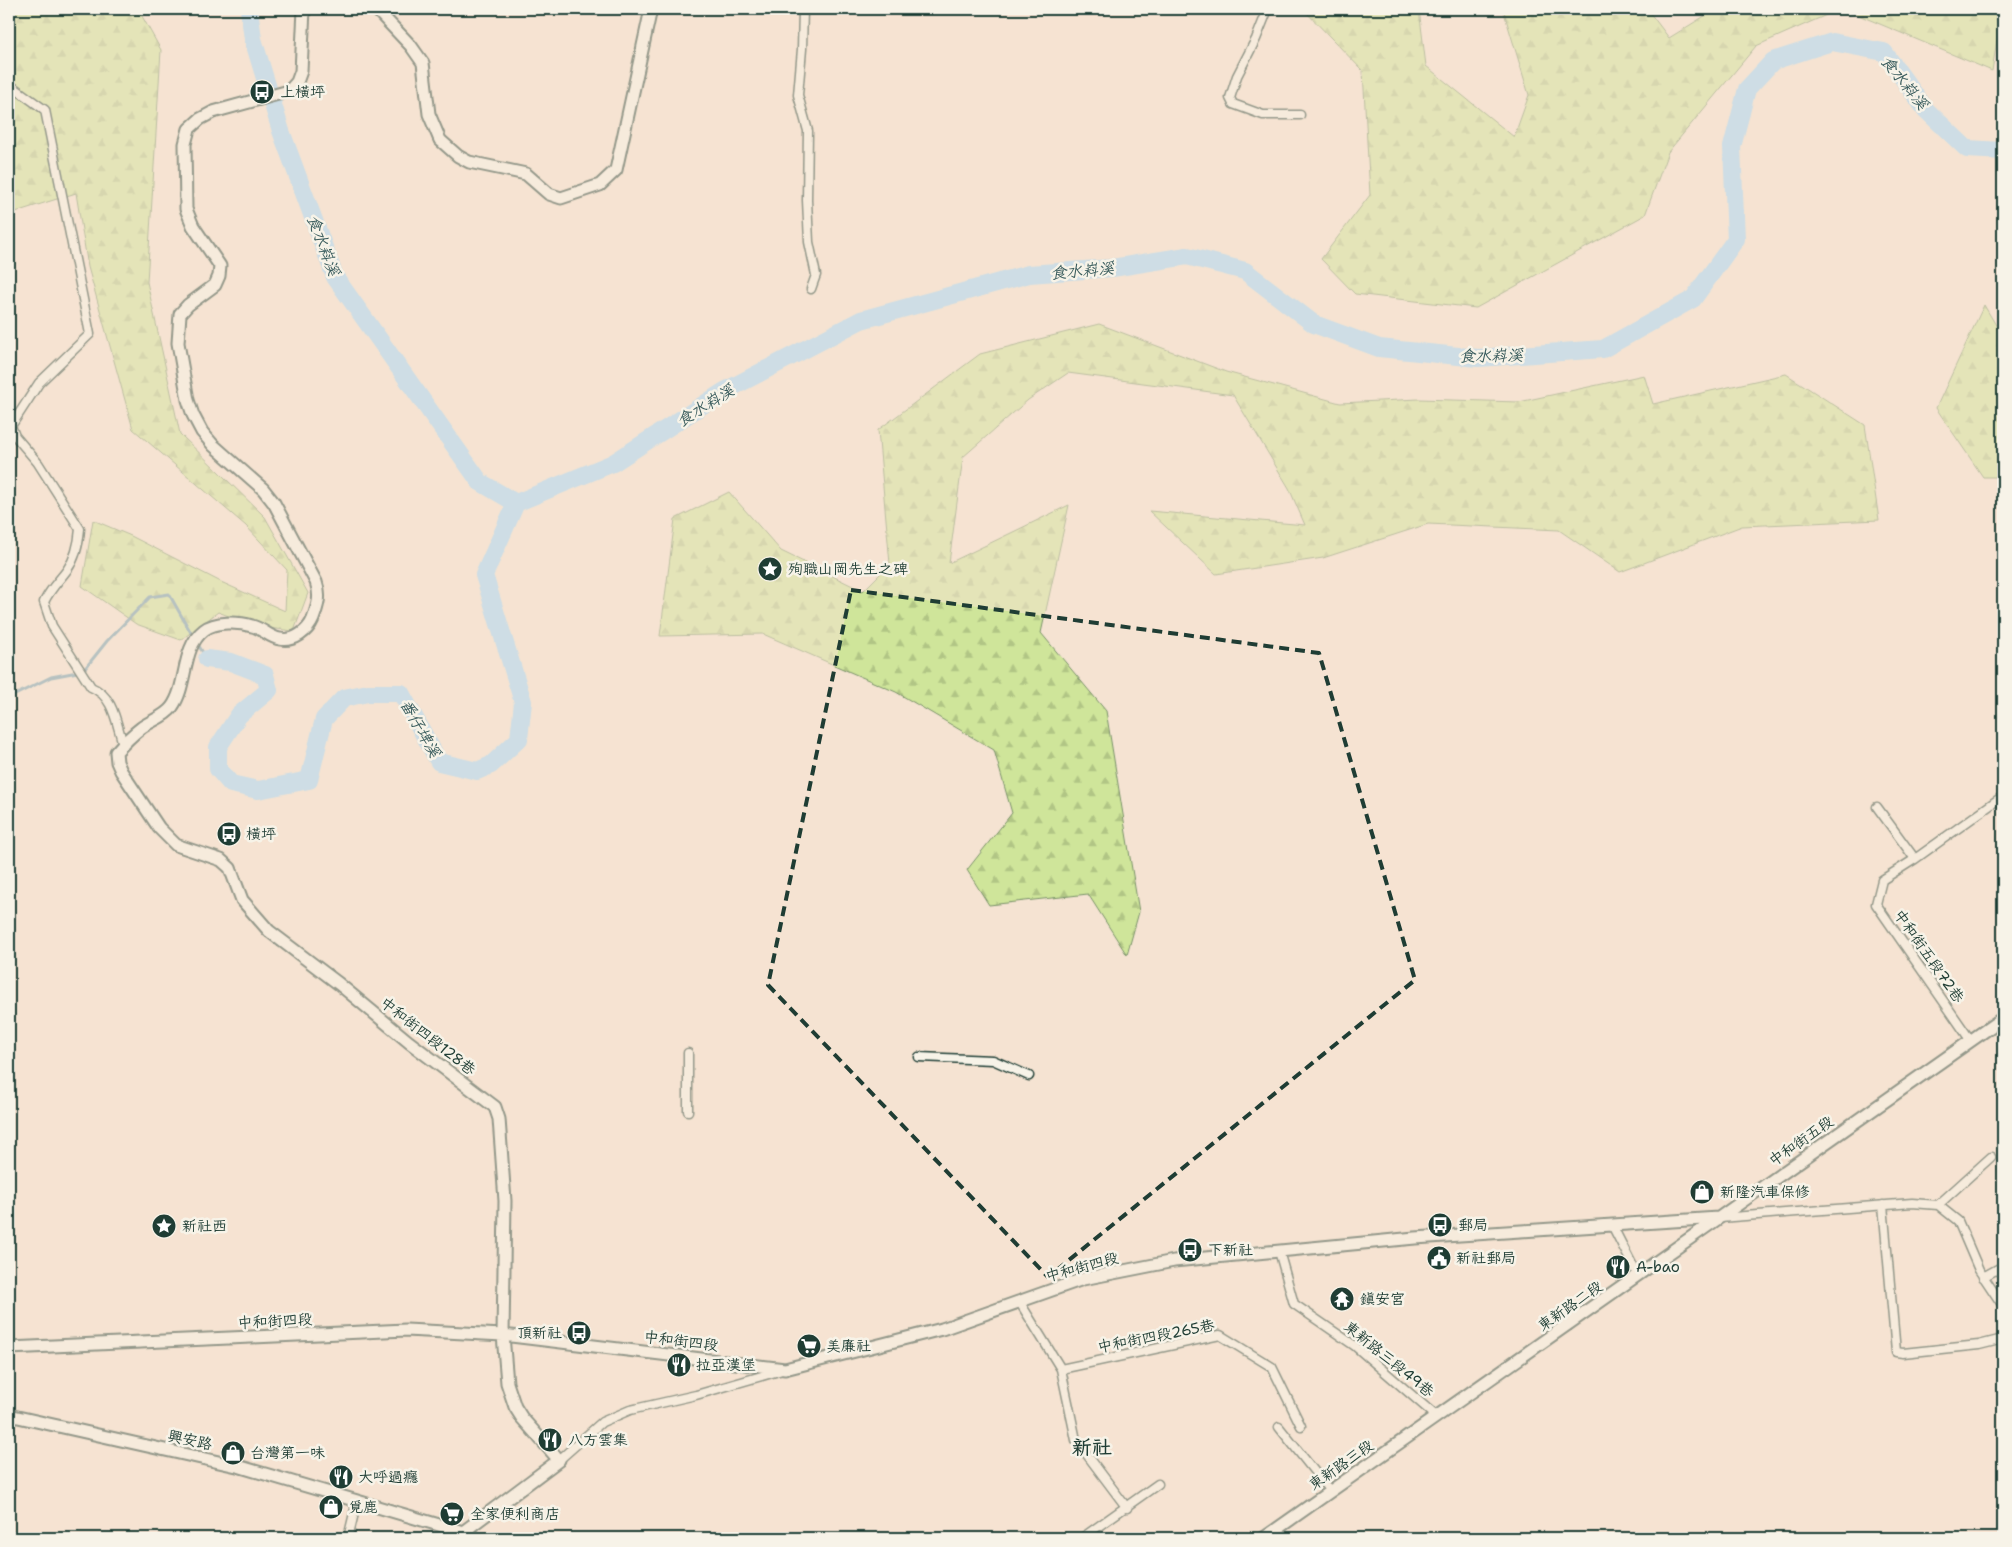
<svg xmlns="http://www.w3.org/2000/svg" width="2012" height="1547" font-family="'Shantell Sans','LXGW WenKai TC',sans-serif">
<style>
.forest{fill:url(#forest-firs);stroke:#779167}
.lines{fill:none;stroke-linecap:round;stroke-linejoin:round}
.stream{stroke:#6b98ac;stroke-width:3}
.river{stroke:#9dd5fc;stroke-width:18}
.street-casing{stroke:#1f3d34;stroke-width:11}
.secondary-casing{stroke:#1f3d34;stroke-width:15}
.street{stroke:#f7f3e8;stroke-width:8}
.secondary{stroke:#f7f3e8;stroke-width:11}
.marked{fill:none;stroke:#1f3d34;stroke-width:4;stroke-dasharray:10 6;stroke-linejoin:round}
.labels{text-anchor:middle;stroke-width:5;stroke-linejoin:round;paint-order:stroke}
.poi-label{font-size:15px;fill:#1f3d34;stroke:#f7f3e8;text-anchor:start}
.street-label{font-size:15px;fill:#1f3d34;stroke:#f7f3e8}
.water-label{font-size:16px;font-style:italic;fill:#385b5c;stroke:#f7f3e8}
.district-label{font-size:20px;font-weight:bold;fill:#1f3d34;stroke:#f7f3e8}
</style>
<defs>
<pattern id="forest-firs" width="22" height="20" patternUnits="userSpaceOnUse" patternTransform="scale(1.25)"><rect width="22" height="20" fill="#cfe59a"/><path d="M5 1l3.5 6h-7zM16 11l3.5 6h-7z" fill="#b1c585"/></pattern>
</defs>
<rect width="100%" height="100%" fill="#f5e3d2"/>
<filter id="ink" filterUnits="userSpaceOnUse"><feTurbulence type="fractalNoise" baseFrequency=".02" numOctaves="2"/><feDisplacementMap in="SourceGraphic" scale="10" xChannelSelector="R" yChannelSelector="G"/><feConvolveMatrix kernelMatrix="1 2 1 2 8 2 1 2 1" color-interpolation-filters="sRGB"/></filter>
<g filter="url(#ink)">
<!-- forest -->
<path class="forest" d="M 9,9 L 138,9 L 161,50 L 147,282 L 180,434 L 265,517 L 308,593 L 294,631 L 258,627 L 218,612 L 181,640 L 136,624 L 82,586 L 93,520 L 131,536 L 221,582 L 285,611 L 287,570 L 246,526 L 133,429 L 88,267 L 76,193 L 9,214 Z
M 1303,9 L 1419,9 L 1426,66 L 1514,137 L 1529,95 L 1503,9 L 1647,9 L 1669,38 L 1716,9 L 1840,9 L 1756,46 L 1668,152 L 1645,215 L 1476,308 L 1355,294 L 1321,259 L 1370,195 L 1363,71 Z
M 1844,9 L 2002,9 L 1992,71 Z
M 1984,305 L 2003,337 L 2003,477 L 1983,477 L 1936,408 Z
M 1099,324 L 1226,372 L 1340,403 L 1419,399 L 1519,402 L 1644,375 L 1653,404 L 1786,374 L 1865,425 L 1879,520 L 1742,526 L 1620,572 L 1559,530 L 1428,524 L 1323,558 L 1216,574 L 1149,511 L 1305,525 L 1289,488 L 1233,395 L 1068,373 L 1028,400 L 963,457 L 949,563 L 1069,505 L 1041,633 L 1106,711 L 1139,912 L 1127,955 L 1088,894 L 989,905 L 967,870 L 1012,813 L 994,750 L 896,692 L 763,634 L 660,636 L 675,519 L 729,492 L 781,551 L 863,591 L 890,564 L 878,430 L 980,354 Z"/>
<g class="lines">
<!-- stream -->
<path class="stream" d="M 197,643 L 207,659
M 9,698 L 51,677 L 83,671 L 107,641 L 150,597 L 169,594 L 194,638"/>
<!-- river -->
<path class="river" d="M 249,9 L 253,39 L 281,131 L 335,277 L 480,482 L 516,503 L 613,463 L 723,392 L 861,320 L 1029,274 L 1112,268 L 1187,256 L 1245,271 L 1314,324 L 1379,348 L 1478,358 L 1603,349 L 1693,299 L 1736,239 L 1732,147 L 1747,89 L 1773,61 L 1832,42 L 1884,52 L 1926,110 L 1967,149 L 2003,151
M 207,659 L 231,662 L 265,675 L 269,690 L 239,715 L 218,747 L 218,769 L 231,784 L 258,790 L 309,780 L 324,719 L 344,698 L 368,693 L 401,693 L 439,762 L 477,771 L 491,765 L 519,739 L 523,702 L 484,575 L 516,503"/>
<defs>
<path id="street" d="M 803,9 L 802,49 L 798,95 L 808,131 L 807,200 L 809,242 L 816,275 L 811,289
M 1268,9 L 1256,39 L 1237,76 L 1230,98 L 1233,104 L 1263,115 L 1300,115
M 9,84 L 45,110 L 90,334 L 39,383 L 11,426 L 15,436 L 38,463 L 80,529 C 79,542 75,559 67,570 C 58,582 51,588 44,602 L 52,626 L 91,687 C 114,696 116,723 123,744
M 1877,807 L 1915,859
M 1971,1041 L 1876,904 L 1882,880 L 1915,859 L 2003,796
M 919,1057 L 993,1060 L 1029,1076
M 688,1111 L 688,1053
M 1883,1205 L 1896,1352 L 1903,1353 L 1979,1345 L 2003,1339
M 1938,1205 L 1991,1157
M 1720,1218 L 1912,1203 L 1938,1205 L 1958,1221 L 1979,1270 L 2003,1306
M 1612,1225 L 1638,1276
M 1279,1251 L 1294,1304 L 1355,1346 L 1436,1416
M 1983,1277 L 2003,1266
M 1019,1301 L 1061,1369 L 1076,1440 L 1127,1508
M 1061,1369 L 1220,1335 L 1272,1367 L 1301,1426
M 1279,1427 L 1330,1491
M 559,1460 L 602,1422 L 630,1410 L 696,1395 L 779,1371
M 348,1538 L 357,1501
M 1082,1538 L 1158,1484"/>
<path id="secondary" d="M 304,9 L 301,71 L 297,82 L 289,91 L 213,112 L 200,119 L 189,129 L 185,144 L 186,209 L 193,226 L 220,266 L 219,276 L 215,285 L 188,305 L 180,314 L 178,343 L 188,400 L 193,415 L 202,432 L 213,445 L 263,489 L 274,503 L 316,582 C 321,596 318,605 313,619 C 308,631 294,642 280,639 C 270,638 262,628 252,626 C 239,622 215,621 204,630 C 181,648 188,685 172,707 C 165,717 150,721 141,728 C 132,735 123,744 116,752 L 117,762 L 121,771 L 159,828 L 176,845 L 221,860 L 230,868 L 242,900 L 269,931 L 339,984 L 409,1042 L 495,1107 L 499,1119 L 505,1201 L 503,1335 L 507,1383 L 515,1407 L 522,1418 L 559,1460 L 455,1538
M 376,9 L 411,46 L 423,63 L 429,114 L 440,140 L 458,156 L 469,162 L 526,174 L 549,194 L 561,198 L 600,185 L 616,170 L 651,9
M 9,1348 L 406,1330 L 503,1335 L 785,1369 L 942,1329 L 1083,1279 L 1174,1261 L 1415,1238 L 1718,1218
M 9,1415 L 241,1467 L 463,1532 L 476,1538
M 1264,1538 L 2003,1018"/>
</defs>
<!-- street casing -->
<use href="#street" class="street-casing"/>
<!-- secondary casing -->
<use href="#secondary" class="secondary-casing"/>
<!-- street -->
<use href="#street" class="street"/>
<!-- secondary -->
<use href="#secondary" class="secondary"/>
</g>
</g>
<!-- marked area -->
<path d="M0 0H2012V1547H0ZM 851,590 L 1319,653 L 1415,980 L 1048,1277 L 768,985 Z" fill="#f5e3d2" fill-opacity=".55" fill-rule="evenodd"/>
<path class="marked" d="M 851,590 L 1319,653 L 1415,980 L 1048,1277 L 768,985 Z"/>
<!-- icons -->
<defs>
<symbol id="bus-disc" viewBox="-11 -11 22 22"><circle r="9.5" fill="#1f3d34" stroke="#f7f3e8"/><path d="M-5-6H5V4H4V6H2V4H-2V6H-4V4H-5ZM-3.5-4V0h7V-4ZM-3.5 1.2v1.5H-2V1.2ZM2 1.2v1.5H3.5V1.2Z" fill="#fff"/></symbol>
<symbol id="sight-disc" viewBox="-11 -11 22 22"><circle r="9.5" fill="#1f3d34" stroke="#f7f3e8"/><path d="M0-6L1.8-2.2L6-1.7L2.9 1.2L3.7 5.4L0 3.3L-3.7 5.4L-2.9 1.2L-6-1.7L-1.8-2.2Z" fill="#fff"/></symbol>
<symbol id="shop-disc" viewBox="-11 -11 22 22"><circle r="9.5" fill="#1f3d34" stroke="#f7f3e8"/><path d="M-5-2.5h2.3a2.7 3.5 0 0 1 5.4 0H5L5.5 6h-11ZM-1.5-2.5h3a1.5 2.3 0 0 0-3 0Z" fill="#fff"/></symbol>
<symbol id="civic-disc" viewBox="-11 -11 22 22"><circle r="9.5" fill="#1f3d34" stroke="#f7f3e8"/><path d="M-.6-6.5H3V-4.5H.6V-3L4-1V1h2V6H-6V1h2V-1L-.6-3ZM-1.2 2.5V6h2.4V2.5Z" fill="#fff"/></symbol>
<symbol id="restaurant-disc" viewBox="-11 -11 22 22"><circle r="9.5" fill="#1f3d34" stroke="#f7f3e8"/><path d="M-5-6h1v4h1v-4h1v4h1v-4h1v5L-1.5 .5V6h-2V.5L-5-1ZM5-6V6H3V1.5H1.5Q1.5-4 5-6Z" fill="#fff"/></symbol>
<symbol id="temple-disc" viewBox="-11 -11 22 22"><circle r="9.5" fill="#1f3d34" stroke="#f7f3e8"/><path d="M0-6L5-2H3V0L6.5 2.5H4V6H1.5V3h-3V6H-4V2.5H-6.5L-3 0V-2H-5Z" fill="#fff"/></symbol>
<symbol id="supermarket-disc" viewBox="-11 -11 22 22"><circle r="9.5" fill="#1f3d34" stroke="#f7f3e8"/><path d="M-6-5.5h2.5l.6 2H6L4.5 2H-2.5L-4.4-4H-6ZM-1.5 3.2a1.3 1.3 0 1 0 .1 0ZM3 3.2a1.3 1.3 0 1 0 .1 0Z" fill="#fff"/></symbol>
</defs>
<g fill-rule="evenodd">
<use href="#bus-disc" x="248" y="78" width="28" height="28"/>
<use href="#sight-disc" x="756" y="555" width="28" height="28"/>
<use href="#bus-disc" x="215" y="820" width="28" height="28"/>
<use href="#shop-disc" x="1688" y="1178" width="28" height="28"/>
<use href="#bus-disc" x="1426" y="1211" width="28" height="28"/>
<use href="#sight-disc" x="150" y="1212" width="28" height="28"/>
<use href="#bus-disc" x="1176" y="1236" width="28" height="28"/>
<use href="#civic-disc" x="1425" y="1244" width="28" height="28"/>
<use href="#restaurant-disc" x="1604" y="1253" width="28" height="28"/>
<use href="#temple-disc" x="1328" y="1285" width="28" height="28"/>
<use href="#bus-disc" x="565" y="1319" width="28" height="28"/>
<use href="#supermarket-disc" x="795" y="1332" width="28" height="28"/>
<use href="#restaurant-disc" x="665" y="1351" width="28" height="28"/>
<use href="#restaurant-disc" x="536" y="1426" width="28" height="28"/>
<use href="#shop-disc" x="219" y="1439" width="28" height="28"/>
<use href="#restaurant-disc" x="327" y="1463" width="28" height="28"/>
<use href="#shop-disc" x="317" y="1493" width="28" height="28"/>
<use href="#supermarket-disc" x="438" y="1500" width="28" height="28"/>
</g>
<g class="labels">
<!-- poi labels -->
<g class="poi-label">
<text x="280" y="97">上橫坪</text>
<text x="788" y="574">殉職山岡先生之碑</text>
<text x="246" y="839">橫坪</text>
<text x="1720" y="1197">新隆汽車保修</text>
<text x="1458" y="1230">郵局</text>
<text x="182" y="1231">新社西</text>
<text x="1208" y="1255">下新社</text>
<text x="1456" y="1263">新社郵局</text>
<text x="1636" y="1272">A-bao</text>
<text x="1360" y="1304">鎮安宮</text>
<text x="562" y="1338" text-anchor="end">頂新社</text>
<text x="826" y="1351">美廉社</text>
<text x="696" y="1370">拉亞漢堡</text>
<text x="568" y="1445">八方雲集</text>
<text x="250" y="1458">台灣第一味</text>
<text x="358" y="1482">大呼過癮</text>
<text x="348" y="1512">覓鹿</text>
<text x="470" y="1519">全家便利商店</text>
</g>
<!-- street labels -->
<g class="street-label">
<text transform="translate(1929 956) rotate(55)" y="5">中和街五段72巷</text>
<text transform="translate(428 1036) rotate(38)" y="5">中和街四段128巷</text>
<text transform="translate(1801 1141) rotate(-35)" y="5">中和街五段</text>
<text transform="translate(1082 1267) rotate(-15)" y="5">中和街四段</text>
<text transform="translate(1570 1306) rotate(-35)" y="5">東新路二段</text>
<text transform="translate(275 1321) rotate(-3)" y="5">中和街四段</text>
<text transform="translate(1156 1336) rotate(-11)" y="5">中和街四段265巷</text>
<text transform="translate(681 1341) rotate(7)" y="5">中和街四段</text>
<text transform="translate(1389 1359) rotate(39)" y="5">東新路三段49巷</text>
<text transform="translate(190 1440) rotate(12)" y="5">興安路</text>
<text transform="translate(1341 1465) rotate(-35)" y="5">東新路三段</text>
</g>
<!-- water labels -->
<g class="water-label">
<text transform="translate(1905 82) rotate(51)" y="6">食水嵙溪</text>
<text transform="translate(324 245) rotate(69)" y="6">食水嵙溪</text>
<text transform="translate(1082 270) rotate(-5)" y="6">食水嵙溪</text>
<text transform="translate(1491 355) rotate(-1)" y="6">食水嵙溪</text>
<text transform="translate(705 405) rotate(-32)" y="6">食水嵙溪</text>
<text transform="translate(421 728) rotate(60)" y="6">番仔埤溪</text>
</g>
<!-- district labels -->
<g class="district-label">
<text x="1092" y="1454">新社</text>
</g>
</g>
<!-- margin -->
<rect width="2012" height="1547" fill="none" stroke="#f7f3e8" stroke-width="30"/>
<rect x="15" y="15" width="1982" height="1517" fill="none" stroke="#1f3d34" stroke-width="2" filter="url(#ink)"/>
</svg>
